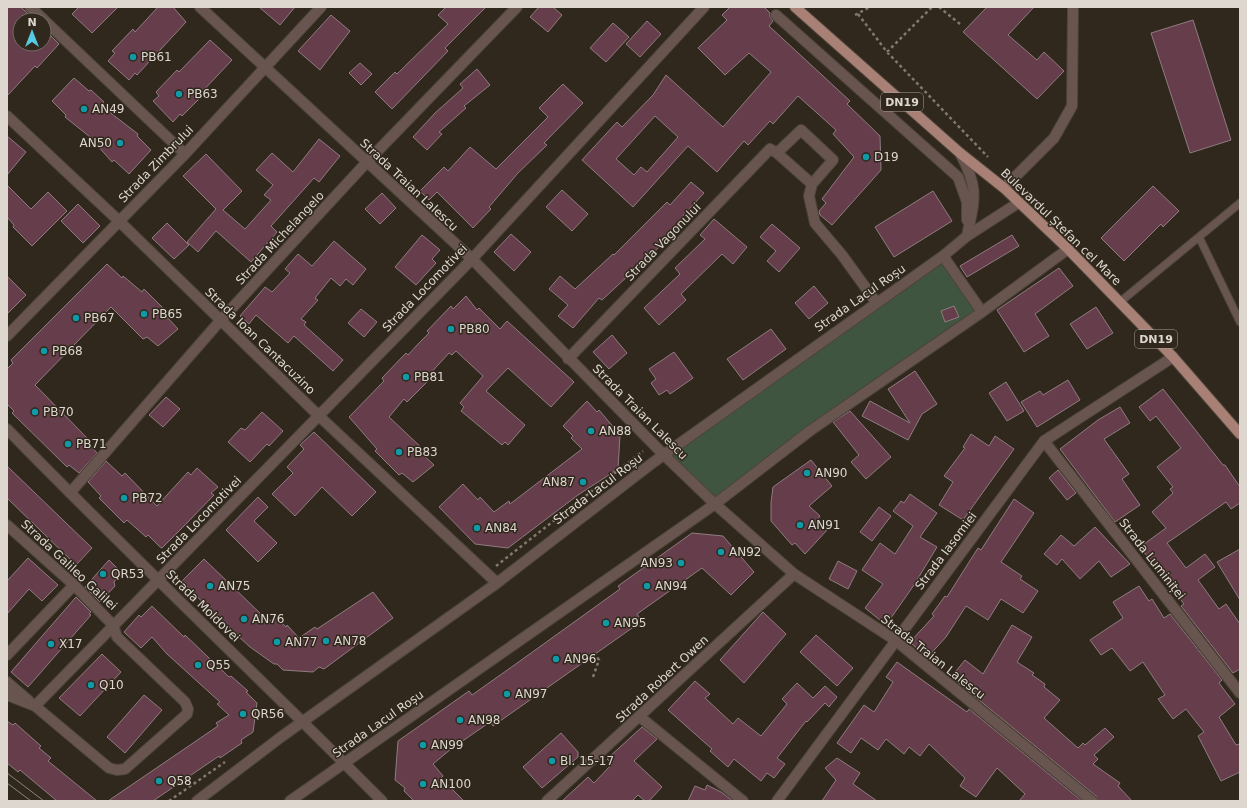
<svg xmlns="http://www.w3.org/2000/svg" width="1247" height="808" font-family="'DejaVu Sans',sans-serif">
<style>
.green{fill:#40553f}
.building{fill:#663d4a;stroke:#8e7c81;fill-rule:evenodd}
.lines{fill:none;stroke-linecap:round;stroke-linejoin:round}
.service-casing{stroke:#4c4439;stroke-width:9}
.pedestrian-casing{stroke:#4c4439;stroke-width:12}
.minor-casing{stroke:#4c4439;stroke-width:12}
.primary-casing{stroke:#4c4439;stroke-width:12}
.path{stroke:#80796f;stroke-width:2.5;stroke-dasharray:3 3;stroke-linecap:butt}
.service{stroke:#695550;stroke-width:7}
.pedestrian{stroke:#695550;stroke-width:10}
.minor{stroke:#695550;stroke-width:10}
.primary{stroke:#a88076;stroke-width:10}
.tram{stroke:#8a8379;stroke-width:1}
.culture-dot{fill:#0f9aa8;stroke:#30281c;stroke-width:1.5}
.labels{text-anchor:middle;stroke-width:3;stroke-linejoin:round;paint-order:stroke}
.shield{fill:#30281c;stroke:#a9a29a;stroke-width:1}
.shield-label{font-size:11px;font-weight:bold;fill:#ddd7d0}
.poi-label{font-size:12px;fill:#ddd7d0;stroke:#30281c;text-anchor:start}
.street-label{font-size:12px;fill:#ddd7d0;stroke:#30281c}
</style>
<rect width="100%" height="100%" fill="#30281c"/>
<!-- green -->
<path class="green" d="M 943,256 L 982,312 L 715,504 L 664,455 Z"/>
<!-- building -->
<path class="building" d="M 7,7 L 21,7 L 34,20 L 20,20 L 20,44 L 44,44 L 44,29 L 59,44 L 37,68 L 35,66 L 7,96 Z
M 79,7 L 118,7 L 92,33 L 72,14 Z
M 158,7 L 173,7 L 186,22 L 137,75 L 135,73 L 129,80 L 108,61 L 115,53 L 112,51 L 133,29 L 135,32 Z
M 259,7 L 295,7 L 280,25 Z
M 446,7 L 486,7 L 445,48 L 448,51 L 392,109 L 375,92 L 395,72 L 397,74 L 448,24 L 438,15 Z
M 539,7 L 553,7 L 562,15 L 548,32 L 530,17 Z
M 730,7 L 764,7 L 770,13 L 770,17 L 773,21 L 769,26 L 850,101 L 847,104 L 880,136 L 881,170 L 832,225 L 820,215 L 819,211 L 826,203 L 822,199 L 854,157 L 833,134 L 836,130 L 798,96 L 773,124 L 770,121 L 748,145 L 744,141 L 717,172 L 688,146 L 633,207 L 582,160 L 617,122 L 622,127 L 653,95 L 666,75 L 723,127 L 771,72 L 749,53 L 725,75 L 698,48 L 727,20 L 722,15 ZM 655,116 L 678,137 L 647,172 L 641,167 L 634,175 L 616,159 Z
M 987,7 L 1034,7 L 1008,35 L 1037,60 L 1044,52 L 1064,71 L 1037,99 L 963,32 Z
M 331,15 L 350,31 L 320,70 L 298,51 Z
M 1193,20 L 1231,140 L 1190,153 L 1151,33 Z
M 647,21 L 661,34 L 640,57 L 626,44 Z
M 613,23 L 629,37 L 606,62 L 590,48 Z
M 210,40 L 232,60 L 200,94 L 202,96 L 182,116 L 180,114 L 173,122 L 153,101 L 159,96 L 156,92 L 177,70 L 179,72 Z
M 360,63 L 372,74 L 361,85 L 349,73 Z
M 477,69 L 490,85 L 464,106 L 466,108 L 439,132 L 442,134 L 427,150 L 413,137 L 435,113 L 463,88 L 460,84 Z
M 74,78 L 89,91 L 91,90 L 104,102 L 102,104 L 112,114 L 138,134 L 137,136 L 151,150 L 129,174 L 114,160 L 112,162 L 90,137 L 65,117 L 66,115 L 52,101 Z
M 563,84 L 583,103 L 544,143 L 547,145 L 518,173 L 489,207 L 491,209 L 473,228 L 437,192 L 429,200 L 420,191 L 444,167 L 448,171 L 470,147 L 496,169 L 548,117 L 539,108 Z
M 7,136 L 26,152 L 7,175 Z
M 319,139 L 340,156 L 319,182 L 314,178 L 271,226 L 277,232 L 251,262 L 216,231 L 198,252 L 187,242 L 216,209 L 183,176 L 206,154 L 242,191 L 223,210 L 245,229 L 271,200 L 264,195 L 273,185 L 256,170 L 272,153 L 293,172 Z
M 691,182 L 704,193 L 682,217 L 685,220 L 632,275 L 630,274 L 602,300 L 599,298 L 573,328 L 558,316 L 568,305 L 549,289 L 560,276 L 575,289 L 613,254 L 614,255 L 667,202 L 670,205 Z
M 7,185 L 31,209 L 48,192 L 67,211 L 32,246 L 13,227 L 14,225 L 7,217 Z
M 1153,186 L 1179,211 L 1163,227 L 1161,224 L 1124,261 L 1101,238 Z
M 562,190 L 588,214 L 572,231 L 546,207 Z
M 933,191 L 952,221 L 894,257 L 875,227 Z
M 382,193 L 396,208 L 380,224 L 365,209 Z
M 78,204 L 100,226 L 83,243 L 61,221 Z
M 714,219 L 747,247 L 733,264 L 722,254 L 681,294 L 686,300 L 659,325 L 644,308 L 680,274 L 675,268 L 705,239 L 700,235 Z
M 167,223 L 189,245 L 174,259 L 152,238 Z
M 772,224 L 800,248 L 779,272 L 767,261 L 776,251 L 760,237 Z
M 511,234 L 531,252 L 514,271 L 494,252 Z
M 422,235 L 440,250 L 432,259 L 436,263 L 416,285 L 395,267 Z
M 1012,235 L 1019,246 L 967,277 L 960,266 Z
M 334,241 L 366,269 L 353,285 L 346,279 L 340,286 L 331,278 L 315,298 L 318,300 L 301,319 L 306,322 L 304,325 L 343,360 L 333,371 L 294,336 L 288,343 L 256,315 L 249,324 L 240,316 L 265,287 L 272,292 L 290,273 L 285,269 L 298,254 L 312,266 Z
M 107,264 L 122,278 L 123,276 L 129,281 L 142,292 L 144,289 L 168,313 L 166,316 L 178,329 L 158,346 L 147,337 L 143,339 L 111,307 L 35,385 L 91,442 L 89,444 L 97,453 L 79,473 L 69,465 L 67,467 L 12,413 L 14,411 L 7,404 L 7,369 L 13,363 L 11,360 Z
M 1059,268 L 1073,286 L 1035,314 L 1049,336 L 1024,352 L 997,310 Z
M 7,276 L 26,295 L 7,314 Z
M 814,286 L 828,303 L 809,319 L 795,303 Z
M 466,296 L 477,310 L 479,308 L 500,329 L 507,321 L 574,382 L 551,407 L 508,368 L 486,391 L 525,425 L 508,445 L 505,442 L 502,445 L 461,411 L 464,407 L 460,403 L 483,376 L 456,351 L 452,355 L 449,353 L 428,376 L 431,378 L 407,402 L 404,399 L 389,417 L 424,450 L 421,453 L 434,465 L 413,482 L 402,473 L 399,475 L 375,451 L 377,449 L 349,417 L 384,381 L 382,378 L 406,353 L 408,355 L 419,343 L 429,333 L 427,331 L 451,306 L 453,309 Z
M 954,306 L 959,317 L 945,322 L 941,311 Z
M 1096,307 L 1113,333 L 1087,349 L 1070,324 Z
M 361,309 L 377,322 L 364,337 L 348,323 Z
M 771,329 L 786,349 L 743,380 L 727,359 Z
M 612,335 L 627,353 L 609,369 L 593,352 Z
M 674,352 L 693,378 L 670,394 L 667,390 L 659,395 L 651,383 L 656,379 L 649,369 Z
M 915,371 L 937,404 L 922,414 L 908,440 L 862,416 L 870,401 L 910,423 L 888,389 Z
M 1068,380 L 1080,400 L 1037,427 L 1021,402 L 1040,391 L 1043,395 Z
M 1006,382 L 1024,411 L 1007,421 L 989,393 Z
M 1163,389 L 1223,465 L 1225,465 L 1240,487 L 1240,503 L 1231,509 L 1226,502 L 1167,543 L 1186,568 L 1205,554 L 1215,567 L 1198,580 L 1219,609 L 1226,604 L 1240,624 L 1240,669 L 1233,673 L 1181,606 L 1184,604 L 1140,547 L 1166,528 L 1152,512 L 1173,493 L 1170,489 L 1173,487 L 1157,467 L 1181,448 L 1156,416 L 1150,421 L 1139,407 Z
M 166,397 L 180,409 L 163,427 L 149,415 Z
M 587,401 L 597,412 L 599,410 L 620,435 L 618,469 L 578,495 L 508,548 L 475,544 L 439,507 L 463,484 L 478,500 L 480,497 L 494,512 L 509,501 L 510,504 L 582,449 L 571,438 L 573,436 L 563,426 Z
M 1120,407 L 1130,423 L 1104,439 L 1129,474 L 1122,479 L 1140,505 L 1115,522 L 1060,449 L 1098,420 Z
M 850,411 L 891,457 L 866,479 L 851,462 L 859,455 L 833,422 Z
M 262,412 L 283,431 L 269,446 L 267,444 L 250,462 L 228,442 L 241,428 L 245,430 Z
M 314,432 L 376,492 L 352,516 L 322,487 L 295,516 L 272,494 L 293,473 L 287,467 L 304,449 L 300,445 Z
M 971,434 L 989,446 L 995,436 L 1014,449 L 963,520 L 939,505 L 953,482 L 944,476 L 965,448 L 963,447 Z
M 811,460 L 832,486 L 809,506 L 820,516 L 818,519 L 828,529 L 805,554 L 795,543 L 792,545 L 771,521 L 771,503 L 773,487 Z
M 106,461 L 122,476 L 125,473 L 157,506 L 188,472 L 191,475 L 197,468 L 218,487 L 211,493 L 214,495 L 185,525 L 162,548 L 160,547 L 148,535 L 146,537 L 127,520 L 124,523 L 99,498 L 101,496 L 88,482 Z
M 7,466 L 92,548 L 76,565 L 7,498 Z
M 1058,470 L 1076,493 L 1067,500 L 1049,478 Z
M 910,494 L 937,513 L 920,537 L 937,547 L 914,585 L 886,625 L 865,608 L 883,584 L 862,570 L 880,543 L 895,554 L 913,526 L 893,511 L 901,501 L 904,503 Z
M 258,497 L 268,507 L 254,521 L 277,543 L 258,562 L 226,530 Z
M 1014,499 L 1034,513 L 1001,562 L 1022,576 L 1020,579 L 1038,591 L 1023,613 L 1001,599 L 988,620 L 966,606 L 946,637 L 927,658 L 910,642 L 934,616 L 932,614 L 945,596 L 947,597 L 978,548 L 981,550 Z
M 879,507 L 891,516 L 872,541 L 860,532 Z
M 1095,527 L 1130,564 L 1111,577 L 1099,561 L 1080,579 L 1062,559 L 1057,565 L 1044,554 L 1061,535 L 1074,546 Z
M 692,533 L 723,536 L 754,572 L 731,595 L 702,568 L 637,614 L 642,621 L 493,726 L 490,722 L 451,749 L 433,764 L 443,776 L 441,778 L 464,801 L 414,801 L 404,791 L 405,788 L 395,780 L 398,741 L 469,691 L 472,695 L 520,661 L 620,589 L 618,586 Z
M 1240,549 L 1240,600 L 1217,562 Z
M 28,558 L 58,585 L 42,601 L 29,589 L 7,614 L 7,581 Z
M 204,559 L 264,617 L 266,616 L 271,621 L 274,616 L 286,627 L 287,625 L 299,638 L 315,627 L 317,629 L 373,592 L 393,618 L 324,669 L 319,667 L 313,672 L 283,670 L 277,664 L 274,664 L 250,647 L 214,614 L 182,581 Z
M 109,560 L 121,572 L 114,582 L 115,586 L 100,602 L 85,587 Z
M 838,561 L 857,571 L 848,589 L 829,579 Z
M 1139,586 L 1149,601 L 1152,599 L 1164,618 L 1170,614 L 1222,680 L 1219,683 L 1235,704 L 1219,717 L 1236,745 L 1240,744 L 1240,772 L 1221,781 L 1198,736 L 1204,732 L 1186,709 L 1173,719 L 1158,699 L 1165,695 L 1143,662 L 1130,671 L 1112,648 L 1101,655 L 1090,640 L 1123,618 L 1113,602 Z
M 76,597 L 91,612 L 89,614 L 91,615 L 28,687 L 11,672 Z
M 152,606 L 184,637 L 185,635 L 229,677 L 231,676 L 248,691 L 246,692 L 257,703 L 253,732 L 241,740 L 242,743 L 220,758 L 219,756 L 153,801 L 108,801 L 218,726 L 216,723 L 229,715 L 217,704 L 220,702 L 167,654 L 152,637 L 141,648 L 124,632 L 139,615 L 141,617 Z
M 763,612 L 786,634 L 744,683 L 720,660 Z
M 1012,625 L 1032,637 L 1017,662 L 1034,673 L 1032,675 L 1045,684 L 1044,687 L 1060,700 L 1044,718 L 1078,748 L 1083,743 L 1085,745 L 1105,728 L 1114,737 L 1094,755 L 1098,759 L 1093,764 L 1120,783 L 1118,786 L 1132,801 L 1098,801 L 1096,796 L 951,677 L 965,660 L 983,674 Z
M 816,635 L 853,668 L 837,686 L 800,652 Z
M 102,654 L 121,672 L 80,716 L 59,698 Z
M 897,662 L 967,712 L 969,709 L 1082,801 L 1019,801 L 1025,794 L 997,768 L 976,797 L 960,786 L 965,778 L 929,744 L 920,756 L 909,747 L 904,754 L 886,739 L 878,750 L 861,738 L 851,753 L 837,743 L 864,705 L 874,712 L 893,682 L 886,677 Z
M 695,681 L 710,694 L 705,698 L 733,724 L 738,718 L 761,736 L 787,704 L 782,699 L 797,683 L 813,698 L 825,686 L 837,697 L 829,707 L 825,703 L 807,722 L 806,721 L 777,758 L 785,764 L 774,778 L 767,773 L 761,781 L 734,759 L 728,767 L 710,751 L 712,749 L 668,710 Z
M 144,695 L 162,710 L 125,753 L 107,737 Z
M 7,721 L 13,725 L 15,723 L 41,746 L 39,748 L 51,758 L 48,761 L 97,801 L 57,801 L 20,770 L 18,772 L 7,763 Z
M 642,727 L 657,739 L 634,761 L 662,787 L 649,801 L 645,801 L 638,795 L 632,801 L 562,801 L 588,777 L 594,783 L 612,764 L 607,759 Z
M 561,733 L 578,752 L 578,757 L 542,788 L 523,767 Z
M 837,758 L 860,773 L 853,784 L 877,801 L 822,801 L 836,780 L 825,768 Z
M 707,785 L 721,792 L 733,801 L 688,801 L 695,786 L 705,790 Z"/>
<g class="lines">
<defs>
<path id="service" d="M 1199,237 L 1240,322
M 1120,302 L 1240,203"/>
<path id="pedestrian" d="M 776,15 L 958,177 L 967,202 L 967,220"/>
<path id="minor" d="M 30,7 L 44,20
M 200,7 L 472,259 L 664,455 L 715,504 L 794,574 L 895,640 L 1092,801
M 44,20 L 185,154
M 7,116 L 119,221 L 319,416 L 497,583
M 777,153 L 812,184
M 960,153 C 979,188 975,198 967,236
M 1004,188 L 1054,138 L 1072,106 L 1073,7
M 943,256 L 982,312
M 7,336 L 185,154 L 321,7
M 568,359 L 770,149 L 777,153 L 801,130 L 833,160 L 812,184 L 809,196 L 815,223 L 842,255 L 876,302
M 7,429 C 130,555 258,676 382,801
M 1044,441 L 1240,693
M 70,493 L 220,321 L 366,163 L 517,7
M 7,525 L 74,585 L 113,625 L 117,637 L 185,702 L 188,709 L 187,714 L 125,769 L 117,770 L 109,768 L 35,706 L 7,695
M 7,655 L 74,585
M 7,682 L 29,701
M 35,706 L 472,259 L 704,7
M 640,717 L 743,801
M 197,801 L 281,737 L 497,583 L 651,464 L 943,256 L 967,236 L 1018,203
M 290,801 L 715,504 L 811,430 L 982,312 L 1068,249
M 547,801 L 794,574
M 777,801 L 1044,441 L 1173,357"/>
<path id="primary" d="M 795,7 L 960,153 L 1004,188 L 1068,249 L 1173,357 L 1240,434"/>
</defs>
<!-- service casing -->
<use href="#service" class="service-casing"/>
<!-- pedestrian casing -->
<use href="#pedestrian" class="pedestrian-casing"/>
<!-- minor casing -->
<use href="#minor" class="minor-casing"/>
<!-- primary casing -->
<use href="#primary" class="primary-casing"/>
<!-- path -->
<path class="path" d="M 939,7 L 960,24
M 858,14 L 887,52 L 988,157
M 855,15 L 870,7
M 887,52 L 932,7
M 496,566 L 643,451
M 593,677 L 599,660 L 594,653
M 169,801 L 225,762"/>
<!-- service -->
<use href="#service" class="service"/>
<!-- pedestrian -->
<use href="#pedestrian" class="pedestrian"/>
<!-- minor -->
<use href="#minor" class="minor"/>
<!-- primary -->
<use href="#primary" class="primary"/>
<!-- tram -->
<path class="tram" d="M 7,773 L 44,801
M 7,783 L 31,801"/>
</g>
<!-- markers -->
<g class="culture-dot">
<circle cx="133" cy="57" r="4"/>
<circle cx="179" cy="94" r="4"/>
<circle cx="84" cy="109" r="4"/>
<circle cx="120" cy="143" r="4"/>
<circle cx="866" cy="157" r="4"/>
<circle cx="144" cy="314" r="4"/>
<circle cx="76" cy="318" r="4"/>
<circle cx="451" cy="329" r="4"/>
<circle cx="44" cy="351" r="4"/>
<circle cx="406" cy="377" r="4"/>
<circle cx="35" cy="412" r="4"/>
<circle cx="591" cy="431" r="4"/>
<circle cx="68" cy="444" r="4"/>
<circle cx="399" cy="452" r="4"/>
<circle cx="807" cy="473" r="4"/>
<circle cx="583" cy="482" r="4"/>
<circle cx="124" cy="498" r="4"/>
<circle cx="800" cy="525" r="4"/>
<circle cx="477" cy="528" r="4"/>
<circle cx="721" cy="552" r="4"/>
<circle cx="681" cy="563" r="4"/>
<circle cx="103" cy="574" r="4"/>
<circle cx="210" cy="586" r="4"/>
<circle cx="647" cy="586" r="4"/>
<circle cx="244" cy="619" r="4"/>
<circle cx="606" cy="623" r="4"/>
<circle cx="326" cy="641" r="4"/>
<circle cx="277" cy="642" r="4"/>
<circle cx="51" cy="644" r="4"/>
<circle cx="556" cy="659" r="4"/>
<circle cx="198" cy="665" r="4"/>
<circle cx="91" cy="685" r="4"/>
<circle cx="507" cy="694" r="4"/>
<circle cx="243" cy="714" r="4"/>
<circle cx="460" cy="720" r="4"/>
<circle cx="423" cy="745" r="4"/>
<circle cx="552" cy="761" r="4"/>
<circle cx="159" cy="781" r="4"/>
<circle cx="423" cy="784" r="4"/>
</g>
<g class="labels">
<!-- shield labels -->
<g class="shield">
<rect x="881" y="93" width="42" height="18" rx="3"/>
<rect x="1135" y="330" width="42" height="18" rx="3"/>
</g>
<g class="shield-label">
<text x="902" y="106">DN19</text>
<text x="1156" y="343">DN19</text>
</g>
<!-- poi labels -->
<g class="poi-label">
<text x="141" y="61">PB61</text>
<text x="187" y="98">PB63</text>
<text x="92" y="113">AN49</text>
<text x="112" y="147" text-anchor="end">AN50</text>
<text x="874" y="161">D19</text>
<text x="152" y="318">PB65</text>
<text x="84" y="322">PB67</text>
<text x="459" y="333">PB80</text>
<text x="52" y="355">PB68</text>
<text x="414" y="381">PB81</text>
<text x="43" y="416">PB70</text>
<text x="599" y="435">AN88</text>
<text x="76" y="448">PB71</text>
<text x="407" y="456">PB83</text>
<text x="815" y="477">AN90</text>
<text x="575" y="486" text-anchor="end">AN87</text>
<text x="132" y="502">PB72</text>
<text x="808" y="529">AN91</text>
<text x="485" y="532">AN84</text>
<text x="729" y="556">AN92</text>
<text x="673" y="567" text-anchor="end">AN93</text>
<text x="111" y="578">QR53</text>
<text x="218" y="590">AN75</text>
<text x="655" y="590">AN94</text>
<text x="252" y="623">AN76</text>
<text x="614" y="627">AN95</text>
<text x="334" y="645">AN78</text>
<text x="285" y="646">AN77</text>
<text x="59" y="648">X17</text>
<text x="564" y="663">AN96</text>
<text x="206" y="669">Q55</text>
<text x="99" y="689">Q10</text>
<text x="515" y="698">AN97</text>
<text x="251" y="718">QR56</text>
<text x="468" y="724">AN98</text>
<text x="431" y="749">AN99</text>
<text x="560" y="765">Bl. 15-17</text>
<text x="167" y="785">Q58</text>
<text x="431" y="788">AN100</text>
</g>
<!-- street labels -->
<g class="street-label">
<text transform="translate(156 164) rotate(-46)" y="4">Strada Zimbrului</text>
<text transform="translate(409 185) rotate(43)" y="4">Strada Traian Lalescu</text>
<text transform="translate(1061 227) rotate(44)" y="4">Bulevardul Ștefan cel Mare</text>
<text transform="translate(280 238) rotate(-47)" y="4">Strada Michelangelo</text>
<text transform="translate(663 242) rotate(-46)" y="4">Strada Vagonului</text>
<text transform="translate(425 288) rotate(-46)" y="4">Strada Locomotivei</text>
<text transform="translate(860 298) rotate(-35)" y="4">Strada Lacul Roșu</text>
<text transform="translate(260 341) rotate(44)" y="4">Strada Ioan Cantacuzino</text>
<text transform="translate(640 412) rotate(45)" y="4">Strada Traian Lalescu</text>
<text transform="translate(598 489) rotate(-37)" y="4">Strada Lacul Roșu</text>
<text transform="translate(199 520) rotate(-46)" y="4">Strada Locomotivei</text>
<text transform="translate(946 551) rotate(-53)" y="4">Strada Iasomiei</text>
<text transform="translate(1152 559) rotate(52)" y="4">Strada Luminiței</text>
<text transform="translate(69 565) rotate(43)" y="4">Strada Galileo Galilei</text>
<text transform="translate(203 606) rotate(44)" y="4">Strada Moldovei</text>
<text transform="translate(933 657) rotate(38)" y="4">Strada Traian Lalescu</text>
<text transform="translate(662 679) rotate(-43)" y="4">Strada Robert Owen</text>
<text transform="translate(378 724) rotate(-35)" y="4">Strada Lacul Roșu</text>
</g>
</g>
<!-- border -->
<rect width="1247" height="808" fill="none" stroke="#ddd7d0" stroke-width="16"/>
<!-- north arrow -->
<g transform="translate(32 32)"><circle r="19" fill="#30281c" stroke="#756e64"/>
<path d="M0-3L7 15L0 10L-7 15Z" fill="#58c9e3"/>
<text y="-6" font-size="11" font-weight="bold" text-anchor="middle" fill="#ddd7d0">N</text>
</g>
</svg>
